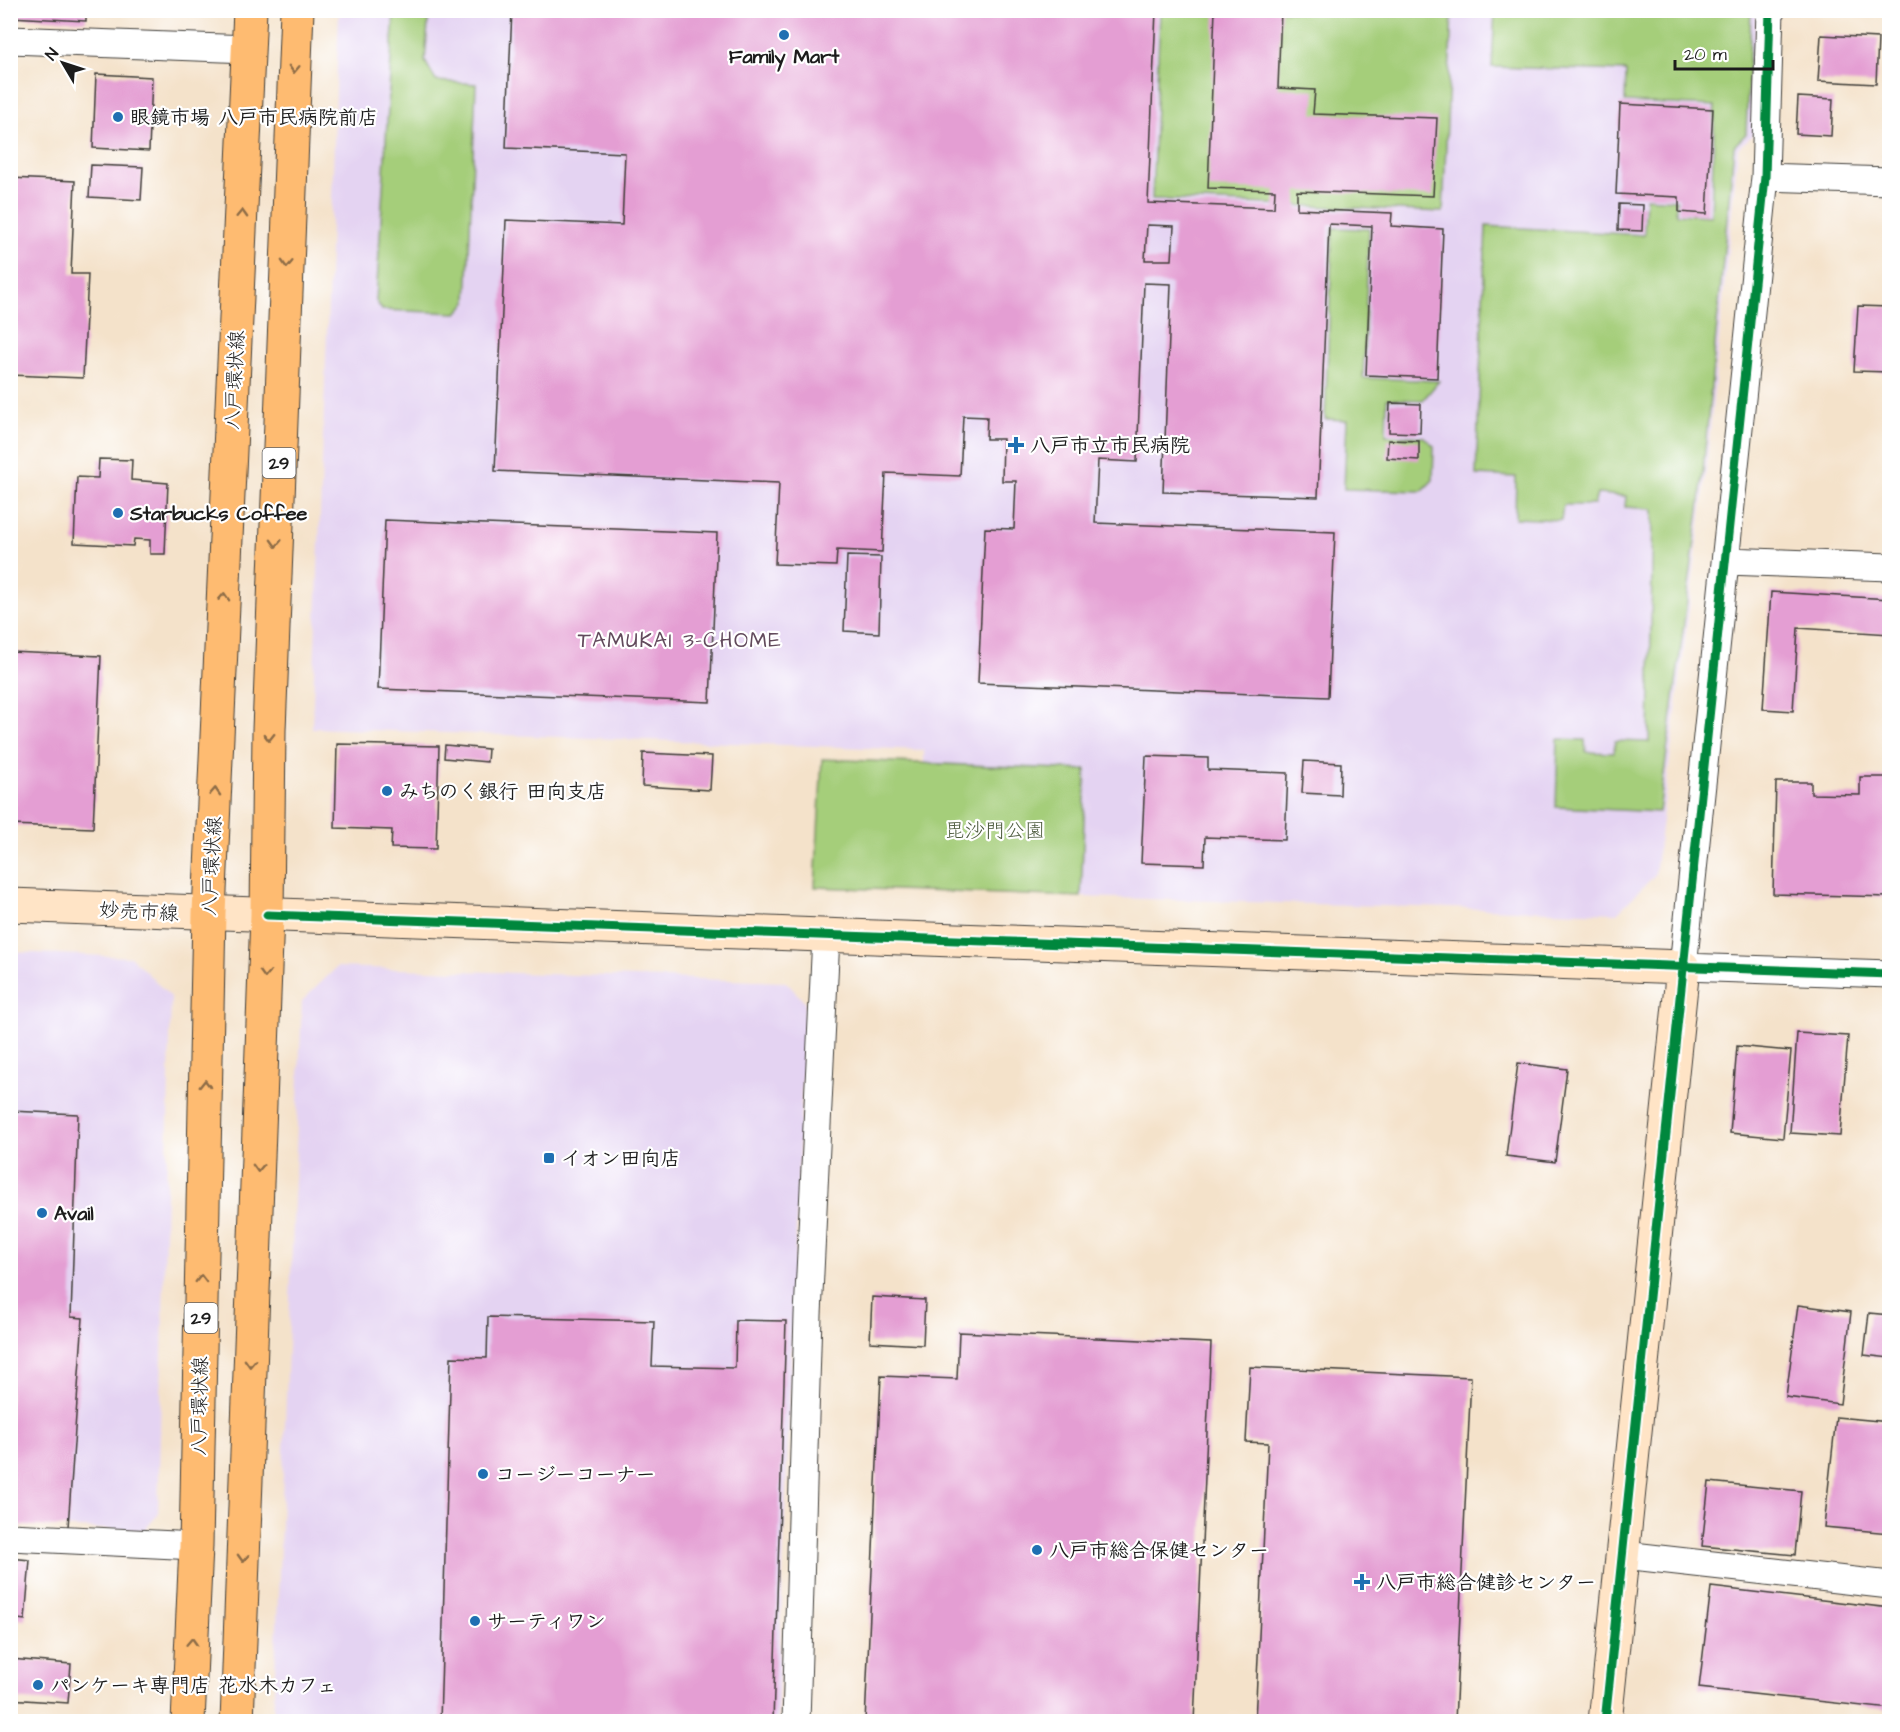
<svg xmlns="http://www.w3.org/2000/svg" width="1900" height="1732" font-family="'Architects Daughter','Klee One',sans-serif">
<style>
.built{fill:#e4d3f2}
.green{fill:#a5ce7a;stroke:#60754b;stroke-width:1.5}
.building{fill:#e49ed3;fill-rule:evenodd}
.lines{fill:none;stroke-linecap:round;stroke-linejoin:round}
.street-casing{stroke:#3c3a36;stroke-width:29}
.secondary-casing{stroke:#3c3a36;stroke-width:35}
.primary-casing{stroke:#3c3a36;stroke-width:35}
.street{stroke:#fff;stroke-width:27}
.secondary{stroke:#ffe4c6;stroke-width:33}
.primary{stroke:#febb71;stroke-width:33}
.cycleway-casing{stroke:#fff;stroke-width:13}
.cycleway{stroke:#00873e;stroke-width:9}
.oneway{stroke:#8d6c46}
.poi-dot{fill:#1f6fb2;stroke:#fff;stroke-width:2}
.labels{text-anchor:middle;stroke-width:4.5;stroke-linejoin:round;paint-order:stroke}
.shield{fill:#fff;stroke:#606060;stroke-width:1.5}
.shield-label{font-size:18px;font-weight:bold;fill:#1c1c1c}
.poi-label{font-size:20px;font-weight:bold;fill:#1c1c1c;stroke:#fff;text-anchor:start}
.street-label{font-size:20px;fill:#1c1c1c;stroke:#fff}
.park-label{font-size:20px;fill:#4c5a3d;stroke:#fff}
.neighbourhood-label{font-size:21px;letter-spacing:1.5px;fill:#624a5c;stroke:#fff}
</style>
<rect width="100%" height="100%" fill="#fff"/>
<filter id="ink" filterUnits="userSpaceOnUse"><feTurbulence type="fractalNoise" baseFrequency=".0167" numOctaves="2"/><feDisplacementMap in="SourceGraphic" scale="12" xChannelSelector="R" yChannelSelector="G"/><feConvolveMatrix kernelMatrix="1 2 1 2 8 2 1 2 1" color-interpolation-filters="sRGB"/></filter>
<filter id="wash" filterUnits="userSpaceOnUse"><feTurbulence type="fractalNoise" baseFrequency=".008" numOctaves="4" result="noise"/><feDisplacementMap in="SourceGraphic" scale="24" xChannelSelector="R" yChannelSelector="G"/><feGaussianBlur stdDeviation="1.35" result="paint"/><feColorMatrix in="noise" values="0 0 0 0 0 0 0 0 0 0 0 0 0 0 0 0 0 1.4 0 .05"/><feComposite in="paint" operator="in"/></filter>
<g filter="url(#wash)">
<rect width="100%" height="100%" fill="#f4e2ca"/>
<!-- built -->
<path class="built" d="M 339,11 L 1756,11 L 1753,134 L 1738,149 L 1703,501 L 1655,875 L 1617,913 L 1081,897 L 1086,770 L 924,765 L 924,750 L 312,728 Z
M 11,952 L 131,957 L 171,997 L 158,1514 L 144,1531 L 11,1525 Z
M 337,967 L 786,982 L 805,1002 L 777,1721 L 273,1722 L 302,1001 Z"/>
<!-- green -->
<path class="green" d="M 1495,10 L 1751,11 L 1746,134 L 1734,146 L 1700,502 L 1659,812 L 1556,807 L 1558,739 L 1585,740 L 1586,752 L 1614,753 L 1615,741 L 1649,742 L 1653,509 L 1625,507 L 1626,496 L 1597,494 L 1594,505 L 1563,505 L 1561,520 L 1515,518 L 1516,477 L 1476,475 L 1486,226 L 1644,235 L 1646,198 L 1676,200 L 1676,214 L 1711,216 L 1715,106 L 1625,102 L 1626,71 L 1492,67 Z
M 394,11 L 429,11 L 425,61 L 436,81 L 476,84 L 467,302 L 457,313 L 382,310 L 376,301 Z
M 1160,11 L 1452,11 L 1443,212 L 1152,199 Z
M 1333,228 L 1369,229 L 1363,378 L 1439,381 L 1423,400 L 1387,399 L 1386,435 L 1424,437 L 1434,446 L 1433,480 L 1422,491 L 1344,489 L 1347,420 L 1325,419 Z
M 822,759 L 1086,770 L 1081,897 L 815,887 Z"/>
<g id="blocks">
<!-- building -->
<path class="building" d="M 10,10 L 86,10 L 86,21 L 10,17 Z
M 512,10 L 1156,10 L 1148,203 L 1274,208 L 1275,190 L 1208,188 L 1215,10 L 1281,10 L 1278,88 L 1315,90 L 1313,114 L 1437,118 L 1433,196 L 1297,191 L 1297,209 L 1392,213 L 1391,226 L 1443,229 L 1437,378 L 1366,375 L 1372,226 L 1329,224 L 1318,497 L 1163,492 L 1171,284 L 1144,283 L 1137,462 L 1098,460 L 1095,523 L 1335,532 L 1328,697 L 978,683 L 985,528 L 1014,529 L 1016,481 L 1002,481 L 1003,439 L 986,439 L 987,417 L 963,416 L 960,476 L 886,473 L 882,552 L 837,550 L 836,566 L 775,564 L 779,483 L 495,471 L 506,220 L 622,225 L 625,153 L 506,148 ZM 1147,225 L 1174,226 L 1172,260 L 1145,260 Z
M 1821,35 L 1878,38 L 1876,84 L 1818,81 Z
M 96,74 L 152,77 L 149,151 L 93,148 Z
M 1798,97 L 1833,99 L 1831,136 L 1796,134 Z
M 1620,104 L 1713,109 L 1707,214 L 1679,212 L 1679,197 L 1616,194 Z
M 91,165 L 143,167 L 141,200 L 89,197 Z
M 10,178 L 75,181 L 71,274 L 88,274 L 83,378 L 10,375 Z
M 1619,204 L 1643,205 L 1642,231 L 1618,230 Z
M 1858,306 L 1890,307 L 1890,372 L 1854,371 Z
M 1390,403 L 1421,404 L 1420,433 L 1389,432 Z
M 1388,440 L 1419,441 L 1419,460 L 1387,458 Z
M 99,459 L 132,460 L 131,480 L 168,483 L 165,554 L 150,554 L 150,540 L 134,539 L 133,546 L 74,543 L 77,477 L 98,478 Z
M 385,520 L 717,533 L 710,702 L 378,689 Z
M 847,556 L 881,557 L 879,633 L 844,631 Z
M 1771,592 L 1890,599 L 1890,634 L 1798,628 L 1793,711 L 1763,709 Z
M 10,652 L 101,656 L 93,828 L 10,825 Z
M 337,744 L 439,746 L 436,849 L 391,848 L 392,830 L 335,828 Z
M 445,745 L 488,749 L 487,762 L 444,758 Z
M 643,753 L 712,756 L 710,790 L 642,786 Z
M 1146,756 L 1208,758 L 1208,770 L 1288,773 L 1285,840 L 1205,837 L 1204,865 L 1141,863 Z
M 1304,761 L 1341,763 L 1340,795 L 1302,793 Z
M 1860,777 L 1890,777 L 1890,897 L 1773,894 L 1776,782 L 1811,782 L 1811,794 L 1860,795 Z
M 1797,1033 L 1848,1036 L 1840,1136 L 1790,1133 Z
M 1737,1046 L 1791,1051 L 1783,1138 L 1730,1133 Z
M 1518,1063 L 1567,1069 L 1555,1162 L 1506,1156 Z
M 10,1111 L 78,1114 L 71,1317 L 83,1318 L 68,1527 L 10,1525 Z
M 872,1297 L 925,1300 L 923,1345 L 870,1342 Z
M 1798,1305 L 1851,1312 L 1840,1404 L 1786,1397 Z
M 1869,1313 L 1890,1315 L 1890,1358 L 1864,1355 Z
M 488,1317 L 654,1321 L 652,1366 L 735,1368 L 736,1320 L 786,1321 L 773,1722 L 440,1722 L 451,1357 L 487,1358 Z
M 959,1332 L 1211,1343 L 1194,1722 L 865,1722 L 881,1376 L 957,1379 Z
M 1250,1367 L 1471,1377 L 1455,1722 L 1255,1722 L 1268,1443 L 1246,1442 Z
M 1836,1417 L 1890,1422 L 1890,1533 L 1824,1527 Z
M 1709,1482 L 1801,1491 L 1795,1555 L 1702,1546 Z
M 10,1558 L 30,1560 L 25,1620 L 10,1618 Z
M 1711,1587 L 1890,1608 L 1890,1709 L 1699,1688 Z
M 10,1659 L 71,1664 L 68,1703 L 10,1699 Z"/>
</g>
</g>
<g filter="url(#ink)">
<use href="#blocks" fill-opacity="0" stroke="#3c3a36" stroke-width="1.5"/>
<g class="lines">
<defs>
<path id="street" d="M 1770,10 L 1765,177 L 1683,967 L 1890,974
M 10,40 L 249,49
M 1765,177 L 1890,181
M 1727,561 L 1890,567
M 10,1537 L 196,1546
M 1624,1555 L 1890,1585
M 796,1722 L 808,1315 L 826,936"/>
<path id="secondary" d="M 10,905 L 1683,967 L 1605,1722"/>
<path id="primary" d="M 188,1722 L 196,1546 L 209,913 L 250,10
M 237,1722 L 267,915 L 269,730 L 297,10"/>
</defs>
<!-- street casing -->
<use href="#street" class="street-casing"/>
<!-- secondary casing -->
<use href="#secondary" class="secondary-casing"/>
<!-- primary casing -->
<use href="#primary" class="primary-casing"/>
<!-- street -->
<use href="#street" class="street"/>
<!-- secondary -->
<use href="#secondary" class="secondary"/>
<!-- primary -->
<use href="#primary" class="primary"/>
<defs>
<path id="cycleway" d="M 267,915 L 1890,974
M 1605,1722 L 1765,177 L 1770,10"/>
</defs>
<!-- cycleway casing -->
<use href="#cycleway" class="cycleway-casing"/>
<!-- cycleway -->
<use href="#cycleway" class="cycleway"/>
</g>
<!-- one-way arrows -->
<defs><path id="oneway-chevron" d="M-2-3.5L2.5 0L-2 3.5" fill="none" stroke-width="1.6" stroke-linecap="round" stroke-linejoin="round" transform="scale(1.5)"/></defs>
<g class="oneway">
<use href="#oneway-chevron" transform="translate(294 69) rotate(92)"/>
<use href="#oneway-chevron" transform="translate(242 214) rotate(-88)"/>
<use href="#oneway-chevron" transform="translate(287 264) rotate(92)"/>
<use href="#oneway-chevron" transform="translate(276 543) rotate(92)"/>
<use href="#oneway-chevron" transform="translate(224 597) rotate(-87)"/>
<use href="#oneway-chevron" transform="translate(269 737) rotate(91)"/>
<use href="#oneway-chevron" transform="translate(215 792) rotate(-87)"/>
<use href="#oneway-chevron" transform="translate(265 974) rotate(92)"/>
<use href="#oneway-chevron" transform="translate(205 1084) rotate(-89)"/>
<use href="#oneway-chevron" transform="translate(258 1168) rotate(92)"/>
<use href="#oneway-chevron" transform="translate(201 1279) rotate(-89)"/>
<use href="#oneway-chevron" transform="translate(250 1363) rotate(92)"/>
<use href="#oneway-chevron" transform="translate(243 1558) rotate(92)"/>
<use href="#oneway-chevron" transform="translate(192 1642) rotate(-87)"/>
</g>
</g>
<!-- markers -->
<g class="poi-dot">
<circle cx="784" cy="35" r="6"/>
<circle cx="118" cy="117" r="6"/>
<path d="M1013 436h6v6h6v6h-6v6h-6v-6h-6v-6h6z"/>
<circle cx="118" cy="513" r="6"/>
<circle cx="387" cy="791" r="6"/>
<rect x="543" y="1152" width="12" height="12" rx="3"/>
<circle cx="42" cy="1213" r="6"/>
<circle cx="483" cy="1474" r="6"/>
<circle cx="1037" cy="1550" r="6"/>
<path d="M1359 1573h6v6h6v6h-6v6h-6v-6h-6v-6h6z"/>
<circle cx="475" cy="1621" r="6"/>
<circle cx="38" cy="1685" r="6"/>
</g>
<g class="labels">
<!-- shield labels -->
<g class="shield">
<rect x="262.5" y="448" width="33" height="30" rx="4.5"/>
<rect x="184.5" y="1303" width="33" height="30" rx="4.5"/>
</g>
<g class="shield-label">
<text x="279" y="469">29</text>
<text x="201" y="1324">29</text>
</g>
<!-- poi labels -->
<g class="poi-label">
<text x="784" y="63" text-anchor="middle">Family Mart</text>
<text x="130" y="124">眼鏡市場 八戸市民病院前店</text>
<text x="1030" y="452">八戸市立市民病院</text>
<text x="130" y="520">Starbucks Coffee</text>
<text x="399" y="798">みちのく銀行 田向支店</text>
<text x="561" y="1165">イオン田向店</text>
<text x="54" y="1220">Avail</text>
<text x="495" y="1481">コージーコーナー</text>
<text x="1049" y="1557">八戸市総合保健センター</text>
<text x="1376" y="1589">八戸市総合健診センター</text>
<text x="487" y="1628">サーティワン</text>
<text x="50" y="1692">パンケーキ専門店 花水木カフェ</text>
</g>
<!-- street labels -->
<g class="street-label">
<text transform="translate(234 380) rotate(-87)" y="7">八戸環状線</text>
<text transform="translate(211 866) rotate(-87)" y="7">八戸環状線</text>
<text transform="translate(139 911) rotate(3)" y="7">妙売市線</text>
<text transform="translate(199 1406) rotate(-89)" y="7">八戸環状線</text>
</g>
<!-- park labels -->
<g class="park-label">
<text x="995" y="837">毘沙門公園</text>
</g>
<!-- neighbourhood labels -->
<g class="neighbourhood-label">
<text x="680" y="647">TAMUKAI 3-CHOME</text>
</g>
</g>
<!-- margin -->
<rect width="1900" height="1732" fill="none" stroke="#fff" stroke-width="36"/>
<!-- north arrow -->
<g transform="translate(63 63) rotate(309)" stroke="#ffffff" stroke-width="4.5" paint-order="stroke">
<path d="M0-4.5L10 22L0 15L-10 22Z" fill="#1c1c1c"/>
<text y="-9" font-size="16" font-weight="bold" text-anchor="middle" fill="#1c1c1c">N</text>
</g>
<!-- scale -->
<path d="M1675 60v9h98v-9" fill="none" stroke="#1c1c1c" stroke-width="3"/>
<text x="1684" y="60" font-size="18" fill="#1c1c1c" stroke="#ffffff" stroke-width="4.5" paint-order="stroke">20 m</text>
</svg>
